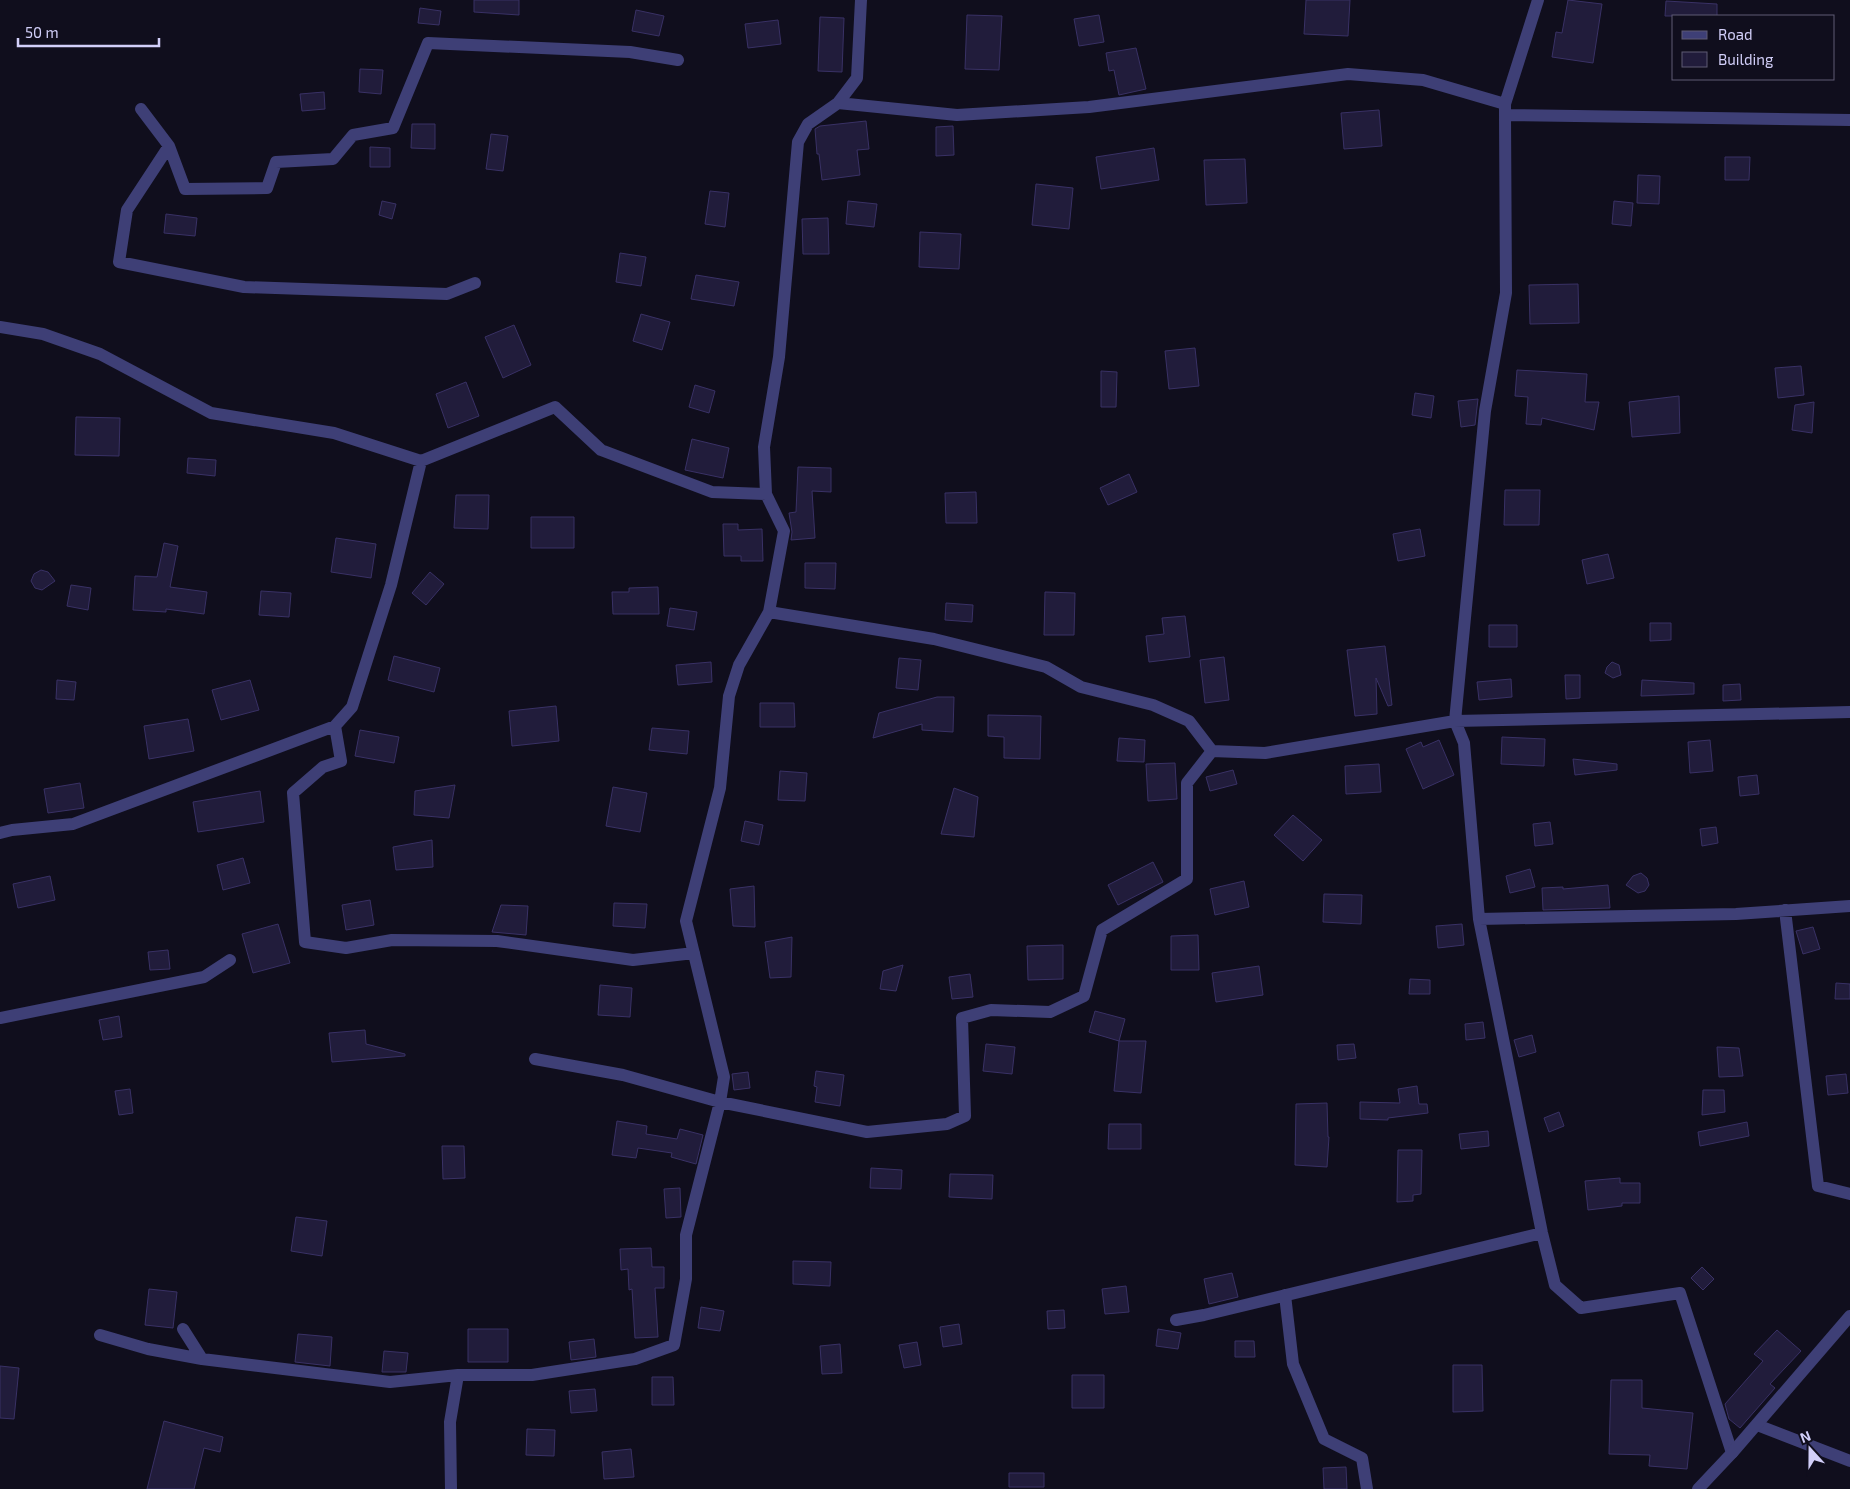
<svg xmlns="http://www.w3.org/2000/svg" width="1850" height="1489" font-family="'Exo 2',sans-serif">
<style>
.building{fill:#211c3b;stroke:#393165}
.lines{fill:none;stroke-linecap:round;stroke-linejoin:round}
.minor{stroke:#3e3f76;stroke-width:12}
.tertiary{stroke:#3e3f76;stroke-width:12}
</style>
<rect width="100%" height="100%" fill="#100e1d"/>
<!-- building -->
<path class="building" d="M 474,0 L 519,0 L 519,15 L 474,12 Z
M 1306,0 L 1350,0 L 1348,36 L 1304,34 Z
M 1568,0 L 1602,4 L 1593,63 L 1552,57 L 1556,32 L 1562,33 Z
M 1666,1 L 1717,4 L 1717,16 L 1665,16 Z
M 420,8 L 441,11 L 439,25 L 418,23 Z
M 636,10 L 664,16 L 659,36 L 632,31 Z
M 967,15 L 1002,16 L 999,70 L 965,69 Z
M 1099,15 L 1104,42 L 1079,46 L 1074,19 Z
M 820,17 L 844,18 L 842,72 L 818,71 Z
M 778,20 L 781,44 L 748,48 L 745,24 Z
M 1136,48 L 1146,89 L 1119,95 L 1114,70 L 1109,71 L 1106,53 Z
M 360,69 L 383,70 L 381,94 L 359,92 Z
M 324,92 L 325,109 L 302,111 L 300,94 Z
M 1379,110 L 1382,146 L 1344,149 L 1341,113 Z
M 866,121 L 869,149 L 857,150 L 860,175 L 822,180 L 819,154 L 817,154 L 815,129 L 820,126 Z
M 412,124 L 435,124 L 435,149 L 411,148 Z
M 953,126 L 954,155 L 936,156 L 936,127 Z
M 491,134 L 508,136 L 503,171 L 486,169 Z
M 370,147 L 390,148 L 390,167 L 370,167 Z
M 1154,148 L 1159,180 L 1101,189 L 1096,157 Z
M 1725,157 L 1750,157 L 1749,180 L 1725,180 Z
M 1245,159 L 1247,203 L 1206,205 L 1204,160 Z
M 1638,175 L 1660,176 L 1659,204 L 1637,203 Z
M 1036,184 L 1073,188 L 1069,229 L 1032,225 Z
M 710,191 L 729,193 L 725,227 L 705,224 Z
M 382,201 L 396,204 L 392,219 L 379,215 Z
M 848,201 L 877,204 L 874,227 L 846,224 Z
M 1614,201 L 1633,203 L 1631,226 L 1612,224 Z
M 166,214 L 197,218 L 195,236 L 164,233 Z
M 828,218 L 829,254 L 803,254 L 802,219 Z
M 920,232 L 961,234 L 959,269 L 919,267 Z
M 620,253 L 646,257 L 641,286 L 616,282 Z
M 696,275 L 739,282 L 734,306 L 691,299 Z
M 1578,284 L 1579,323 L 1530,324 L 1529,285 Z
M 641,314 L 670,322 L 662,350 L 633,341 Z
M 514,325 L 531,365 L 503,378 L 485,337 Z
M 1195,348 L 1199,386 L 1169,389 L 1165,351 Z
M 1801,366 L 1804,395 L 1778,398 L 1775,368 Z
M 1517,370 L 1587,374 L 1585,402 L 1599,402 L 1594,430 L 1542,418 L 1541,425 L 1526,424 L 1528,397 L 1515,396 Z
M 1101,371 L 1117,372 L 1116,407 L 1101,407 Z
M 466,382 L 479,416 L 448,428 L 436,394 Z
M 695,385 L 715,391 L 709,413 L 689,407 Z
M 1415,393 L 1434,396 L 1431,418 L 1412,415 Z
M 1679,396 L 1680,433 L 1632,437 L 1629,402 Z
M 1478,399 L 1475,425 L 1461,427 L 1458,401 Z
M 1814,402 L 1812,433 L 1792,430 L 1795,405 Z
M 76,417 L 120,418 L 119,456 L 75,455 Z
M 692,439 L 729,448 L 723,478 L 685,470 Z
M 188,458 L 216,460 L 215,476 L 187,473 Z
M 798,467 L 831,468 L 831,492 L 812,491 L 815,538 L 791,540 L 792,532 L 789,513 L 796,512 Z
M 1129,474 L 1137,492 L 1108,505 L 1100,488 Z
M 1505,490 L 1540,490 L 1539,525 L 1504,525 Z
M 976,492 L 977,523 L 946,523 L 945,493 Z
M 456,495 L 489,495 L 488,529 L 454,528 Z
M 531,517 L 574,517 L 574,548 L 531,548 Z
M 723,524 L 738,524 L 738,530 L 762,529 L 763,561 L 741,561 L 741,556 L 724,556 Z
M 1420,529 L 1425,556 L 1398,561 L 1393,534 Z
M 336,538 L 376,544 L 371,578 L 331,572 Z
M 164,543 L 178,546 L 170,587 L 207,592 L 204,614 L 166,609 L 166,612 L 133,610 L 135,576 L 157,577 Z
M 1608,554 L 1614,578 L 1587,584 L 1582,560 Z
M 805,563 L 836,563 L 835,589 L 805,588 Z
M 41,570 L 48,572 L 55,581 L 42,590 L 35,588 L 31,581 L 34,574 Z
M 430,572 L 444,584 L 426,605 L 412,593 Z
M 71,585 L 91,588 L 88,610 L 67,606 Z
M 658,587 L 659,614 L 613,614 L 612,592 L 629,592 L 629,588 Z
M 261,591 L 291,593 L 289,617 L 259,615 Z
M 1045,592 L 1075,593 L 1074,635 L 1044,635 Z
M 946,603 L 973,605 L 972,622 L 945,620 Z
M 670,608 L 697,612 L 694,630 L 667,626 Z
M 1185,616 L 1190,657 L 1149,662 L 1146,636 L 1164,634 L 1162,618 Z
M 1650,623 L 1671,623 L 1671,640 L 1650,641 Z
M 1489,625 L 1517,625 L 1517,647 L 1489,647 Z
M 1385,646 L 1392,705 L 1388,706 L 1376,678 L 1377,714 L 1355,716 L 1347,650 Z
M 394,656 L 440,668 L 434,692 L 388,680 Z
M 1224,657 L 1229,700 L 1205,703 L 1200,660 Z
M 899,658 L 921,660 L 918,690 L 896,688 Z
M 711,662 L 712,682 L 678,685 L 676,665 Z
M 1612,662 L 1619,665 L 1621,675 L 1613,678 L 1605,673 L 1607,667 Z
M 1565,675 L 1580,675 L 1580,698 L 1566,699 Z
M 1511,679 L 1512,697 L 1479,700 L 1477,682 Z
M 57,680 L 76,682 L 74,700 L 56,699 Z
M 250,680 L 259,710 L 221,720 L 212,690 Z
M 1642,680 L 1694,683 L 1694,694 L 1641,696 Z
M 1740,684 L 1741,700 L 1723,701 L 1723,685 Z
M 937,697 L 954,697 L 953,732 L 922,730 L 922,724 L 873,738 L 879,713 Z
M 760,703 L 794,703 L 795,727 L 760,727 Z
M 556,706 L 559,741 L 512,746 L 509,711 Z
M 988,715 L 1041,716 L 1040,759 L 1004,758 L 1004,737 L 988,736 Z
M 188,719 L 194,751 L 149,759 L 144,726 Z
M 652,728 L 689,731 L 687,754 L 649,750 Z
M 360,730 L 399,737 L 394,763 L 355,756 Z
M 1502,737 L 1545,739 L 1544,766 L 1501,764 Z
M 1119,738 L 1145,740 L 1144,762 L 1117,761 Z
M 1439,740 L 1454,775 L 1423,789 L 1406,749 L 1421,742 L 1423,747 Z
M 1710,740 L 1713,771 L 1690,773 L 1688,742 Z
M 1573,759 L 1617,764 L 1617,770 L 1575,775 Z
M 1175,763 L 1177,799 L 1148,801 L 1146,764 Z
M 1379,764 L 1381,792 L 1346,794 L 1345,766 Z
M 1233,770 L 1237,784 L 1210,791 L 1206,777 Z
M 780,771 L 807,773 L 805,801 L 778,800 Z
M 1757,775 L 1759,794 L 1740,796 L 1738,777 Z
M 80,783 L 84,808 L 48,813 L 44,789 Z
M 455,785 L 449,818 L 414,815 L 415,791 Z
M 613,787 L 647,793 L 640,832 L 606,826 Z
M 954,788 L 978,797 L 974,837 L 941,834 Z
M 260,791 L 264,822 L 198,832 L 193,802 Z
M 1293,815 L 1322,840 L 1303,861 L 1274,835 Z
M 745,821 L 763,825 L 759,845 L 741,841 Z
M 1550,822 L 1553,844 L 1535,846 L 1533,824 Z
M 1716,827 L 1718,843 L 1702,846 L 1700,829 Z
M 432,840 L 433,867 L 396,870 L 393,847 Z
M 243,858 L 250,883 L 223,890 L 217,865 Z
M 1153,862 L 1163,882 L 1118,905 L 1108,885 Z
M 1530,869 L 1535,887 L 1510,893 L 1506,876 Z
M 1641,873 L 1647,878 L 1649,885 L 1645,891 L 1638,893 L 1626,885 L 1633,876 Z
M 50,876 L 55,900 L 18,908 L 13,884 Z
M 1244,881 L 1249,907 L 1215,915 L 1210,889 Z
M 1608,885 L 1610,908 L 1543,910 L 1542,888 L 1563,887 L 1563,889 Z
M 754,886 L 755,927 L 733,926 L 730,889 Z
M 1324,894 L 1362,895 L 1361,924 L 1323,922 Z
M 370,900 L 374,925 L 346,930 L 342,905 Z
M 614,903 L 647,904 L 645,928 L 613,926 Z
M 501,905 L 528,906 L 526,935 L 492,932 Z
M 278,924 L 290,963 L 253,973 L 242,934 Z
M 1462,924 L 1464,945 L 1438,948 L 1436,926 Z
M 1813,927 L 1820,949 L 1803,954 L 1796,931 Z
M 1198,935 L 1199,970 L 1171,970 L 1171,936 Z
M 792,937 L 791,977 L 770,978 L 765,942 Z
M 1063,945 L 1063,979 L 1028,980 L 1027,946 Z
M 168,950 L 170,969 L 150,970 L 148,952 Z
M 903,965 L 896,991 L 880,989 L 883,971 Z
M 1259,966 L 1263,995 L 1216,1002 L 1212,973 Z
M 970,974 L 973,997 L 952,999 L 949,977 Z
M 1410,979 L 1430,980 L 1430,994 L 1409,994 Z
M 1836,983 L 1850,984 L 1850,999 L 1835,999 Z
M 600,985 L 632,988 L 630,1017 L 598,1015 Z
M 1095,1011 L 1125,1019 L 1119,1041 L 1089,1032 Z
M 119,1016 L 122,1037 L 103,1040 L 99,1020 Z
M 1483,1022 L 1485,1038 L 1466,1040 L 1465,1024 Z
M 365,1030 L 366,1044 L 405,1054 L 405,1056 L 332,1062 L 329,1033 Z
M 1532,1035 L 1536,1052 L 1519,1057 L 1514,1040 Z
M 1119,1041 L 1146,1041 L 1141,1093 L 1114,1091 Z
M 986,1044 L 1015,1047 L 1012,1074 L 983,1071 Z
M 1354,1044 L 1356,1058 L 1338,1060 L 1337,1045 Z
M 1717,1047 L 1739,1048 L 1743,1076 L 1719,1077 Z
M 816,1071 L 844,1075 L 840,1106 L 815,1102 L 817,1087 L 814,1086 Z
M 748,1072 L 750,1088 L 734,1090 L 732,1074 Z
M 1846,1074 L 1848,1093 L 1828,1095 L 1826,1076 Z
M 1417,1086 L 1419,1104 L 1427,1104 L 1428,1113 L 1388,1118 L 1388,1120 L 1360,1119 L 1360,1102 L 1400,1103 L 1398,1089 Z
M 130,1089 L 133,1113 L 119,1115 L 115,1091 Z
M 1703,1090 L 1724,1090 L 1725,1112 L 1702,1115 Z
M 1327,1103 L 1328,1137 L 1329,1137 L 1327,1167 L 1295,1165 L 1296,1104 Z
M 1559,1112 L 1564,1126 L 1549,1132 L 1544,1118 Z
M 617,1121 L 647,1126 L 646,1134 L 677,1139 L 680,1129 L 703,1135 L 696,1164 L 671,1157 L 672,1153 L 638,1148 L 636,1158 L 612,1155 Z
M 1747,1122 L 1749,1136 L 1700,1146 L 1698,1132 Z
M 1109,1124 L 1141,1124 L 1141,1149 L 1108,1149 Z
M 1488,1131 L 1489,1146 L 1461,1149 L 1459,1134 Z
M 442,1146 L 464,1146 L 465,1178 L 443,1179 Z
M 1398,1150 L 1422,1150 L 1421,1194 L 1413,1195 L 1413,1201 L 1397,1202 Z
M 871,1168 L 902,1170 L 901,1189 L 870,1188 Z
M 950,1174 L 993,1175 L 992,1199 L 949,1197 Z
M 1620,1178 L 1620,1183 L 1640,1183 L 1640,1203 L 1622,1203 L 1622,1206 L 1588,1210 L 1585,1181 Z
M 680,1188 L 681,1217 L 666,1218 L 664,1189 Z
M 296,1217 L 327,1221 L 322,1256 L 291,1251 Z
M 651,1248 L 652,1267 L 664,1267 L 664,1288 L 655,1288 L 658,1337 L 635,1338 L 632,1289 L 629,1290 L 628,1269 L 621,1270 L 620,1249 Z
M 793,1261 L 831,1262 L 830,1286 L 793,1284 Z
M 1702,1267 L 1714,1279 L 1703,1290 L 1691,1278 Z
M 1232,1273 L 1238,1297 L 1209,1304 L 1204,1279 Z
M 1126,1286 L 1129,1312 L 1105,1314 L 1102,1289 Z
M 149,1289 L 177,1292 L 173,1328 L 145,1325 Z
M 701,1307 L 724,1311 L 720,1331 L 698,1328 Z
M 1064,1310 L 1065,1328 L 1048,1329 L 1047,1311 Z
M 959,1324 L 962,1344 L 943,1347 L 940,1327 Z
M 468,1329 L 508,1329 L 508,1362 L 468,1362 Z
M 1158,1329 L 1181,1333 L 1178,1349 L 1156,1346 Z
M 1777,1330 L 1801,1351 L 1770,1384 L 1775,1388 L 1740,1428 L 1729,1419 L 1725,1404 L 1763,1361 L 1754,1354 Z
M 298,1334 L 332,1337 L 330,1366 L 295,1362 Z
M 594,1339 L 596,1357 L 571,1360 L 569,1342 Z
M 1235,1341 L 1254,1341 L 1255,1357 L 1235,1357 Z
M 917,1342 L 921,1365 L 904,1368 L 899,1345 Z
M 840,1344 L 842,1373 L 822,1374 L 820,1346 Z
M 384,1351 L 408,1353 L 406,1372 L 382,1372 Z
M 1453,1365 L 1482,1365 L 1483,1411 L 1453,1412 Z
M 0,1366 L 19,1368 L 14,1419 L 0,1418 Z
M 1072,1375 L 1104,1375 L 1104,1408 L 1072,1408 Z
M 652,1377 L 673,1377 L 674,1405 L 652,1405 Z
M 1611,1380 L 1642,1380 L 1642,1408 L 1693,1413 L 1687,1469 L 1649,1466 L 1650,1455 L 1609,1454 Z
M 595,1389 L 597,1411 L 571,1413 L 569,1391 Z
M 164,1421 L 223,1437 L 220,1452 L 204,1448 L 194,1489 L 147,1489 Z
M 527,1429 L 555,1430 L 554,1456 L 526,1455 Z
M 631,1449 L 634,1477 L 604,1479 L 602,1452 Z
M 1346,1467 L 1347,1489 L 1324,1489 L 1323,1468 Z
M 1009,1473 L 1044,1473 L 1044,1487 L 1009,1487 Z"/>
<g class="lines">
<!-- minor -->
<path class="minor" d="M 838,103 L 957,115 L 1089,107 L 1348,74 L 1423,80 L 1505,104 L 1505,115 L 1850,120
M 1505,104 L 1538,0
M 141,109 L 169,146 L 185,189 L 267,188 L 276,162 L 333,159 L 353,135 L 393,128 L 428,43 L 630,52 L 678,60
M 1505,115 L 1506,293 L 1485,411 L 1455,721 L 1464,743 L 1479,919 L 1542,1233 L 1555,1285 L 1581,1308 L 1680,1293 L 1732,1453
M 169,146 L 127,210 L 119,262 L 244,287 L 447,294 L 475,283
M 0,327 L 43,334 L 100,354 L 211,413 L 334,433 L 421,461
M 769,612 L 934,639 L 1046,667 L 1081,687 L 1153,705 L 1189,721 L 1212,751 L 1265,753 L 1455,721 L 1850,712
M 335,726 L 341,761 L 323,767 L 293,793 L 305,942 L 346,948 L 392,940 L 497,941 L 633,960 L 694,953
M 0,833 L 12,830 L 73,824 L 335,726 L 352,707 L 391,585 L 421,461 L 555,407 L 601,450 L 712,492 L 766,494
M 1785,910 L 1818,1186 L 1850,1194
M 1479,919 L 1736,914 L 1850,906
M 0,1018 L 204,977 L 230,960
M 535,1059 L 623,1075 L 720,1102 L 867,1132 L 947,1124 L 965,1116 L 962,1018 L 991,1010 L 1050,1012 L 1084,996 L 1102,930 L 1187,879 L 1187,783 L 1212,751
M 1285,1295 L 1293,1364 L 1324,1439 L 1362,1458 L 1367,1489
M 1176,1320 L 1204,1315 L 1542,1233
M 183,1329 L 202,1359 L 390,1382 L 458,1375
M 100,1335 L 148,1349 L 202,1359
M 1757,1425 L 1850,1461
M 451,1489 L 450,1422 L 458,1375 L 532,1375 L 635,1359 L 674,1345 L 686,1279 L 686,1235 L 720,1102 L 724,1077 L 686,921 L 720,788 L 729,696 L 739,665 L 769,612 L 784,531 L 766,494 L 764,447 L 779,357 L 798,142 L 808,124 L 838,103 L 857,78 L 861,0"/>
<!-- tertiary -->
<path class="tertiary" d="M 1698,1489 L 1732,1453 L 1850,1316"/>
</g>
<!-- legend -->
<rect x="1672" y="15" width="162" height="65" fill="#100e1d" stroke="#5e5b75"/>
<rect x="1682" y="31" width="25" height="8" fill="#3e3f76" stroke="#5e5b75"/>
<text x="1718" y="40" font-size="15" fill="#d2cff9">Road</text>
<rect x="1682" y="52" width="25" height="15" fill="#211c3b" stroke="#5e5b75"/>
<text x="1718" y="65" font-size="15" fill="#d2cff9">Building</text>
<!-- north arrow -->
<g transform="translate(1810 1449) rotate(339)" stroke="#100e1d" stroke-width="4" paint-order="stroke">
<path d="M0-4L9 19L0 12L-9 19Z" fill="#d2cff9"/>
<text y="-8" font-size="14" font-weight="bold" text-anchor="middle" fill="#d2cff9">N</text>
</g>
<!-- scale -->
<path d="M18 38v8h141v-8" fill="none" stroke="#d2cff9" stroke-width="2.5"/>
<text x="25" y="38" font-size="15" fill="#d2cff9" stroke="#100e1d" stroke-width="4" paint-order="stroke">50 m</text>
</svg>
